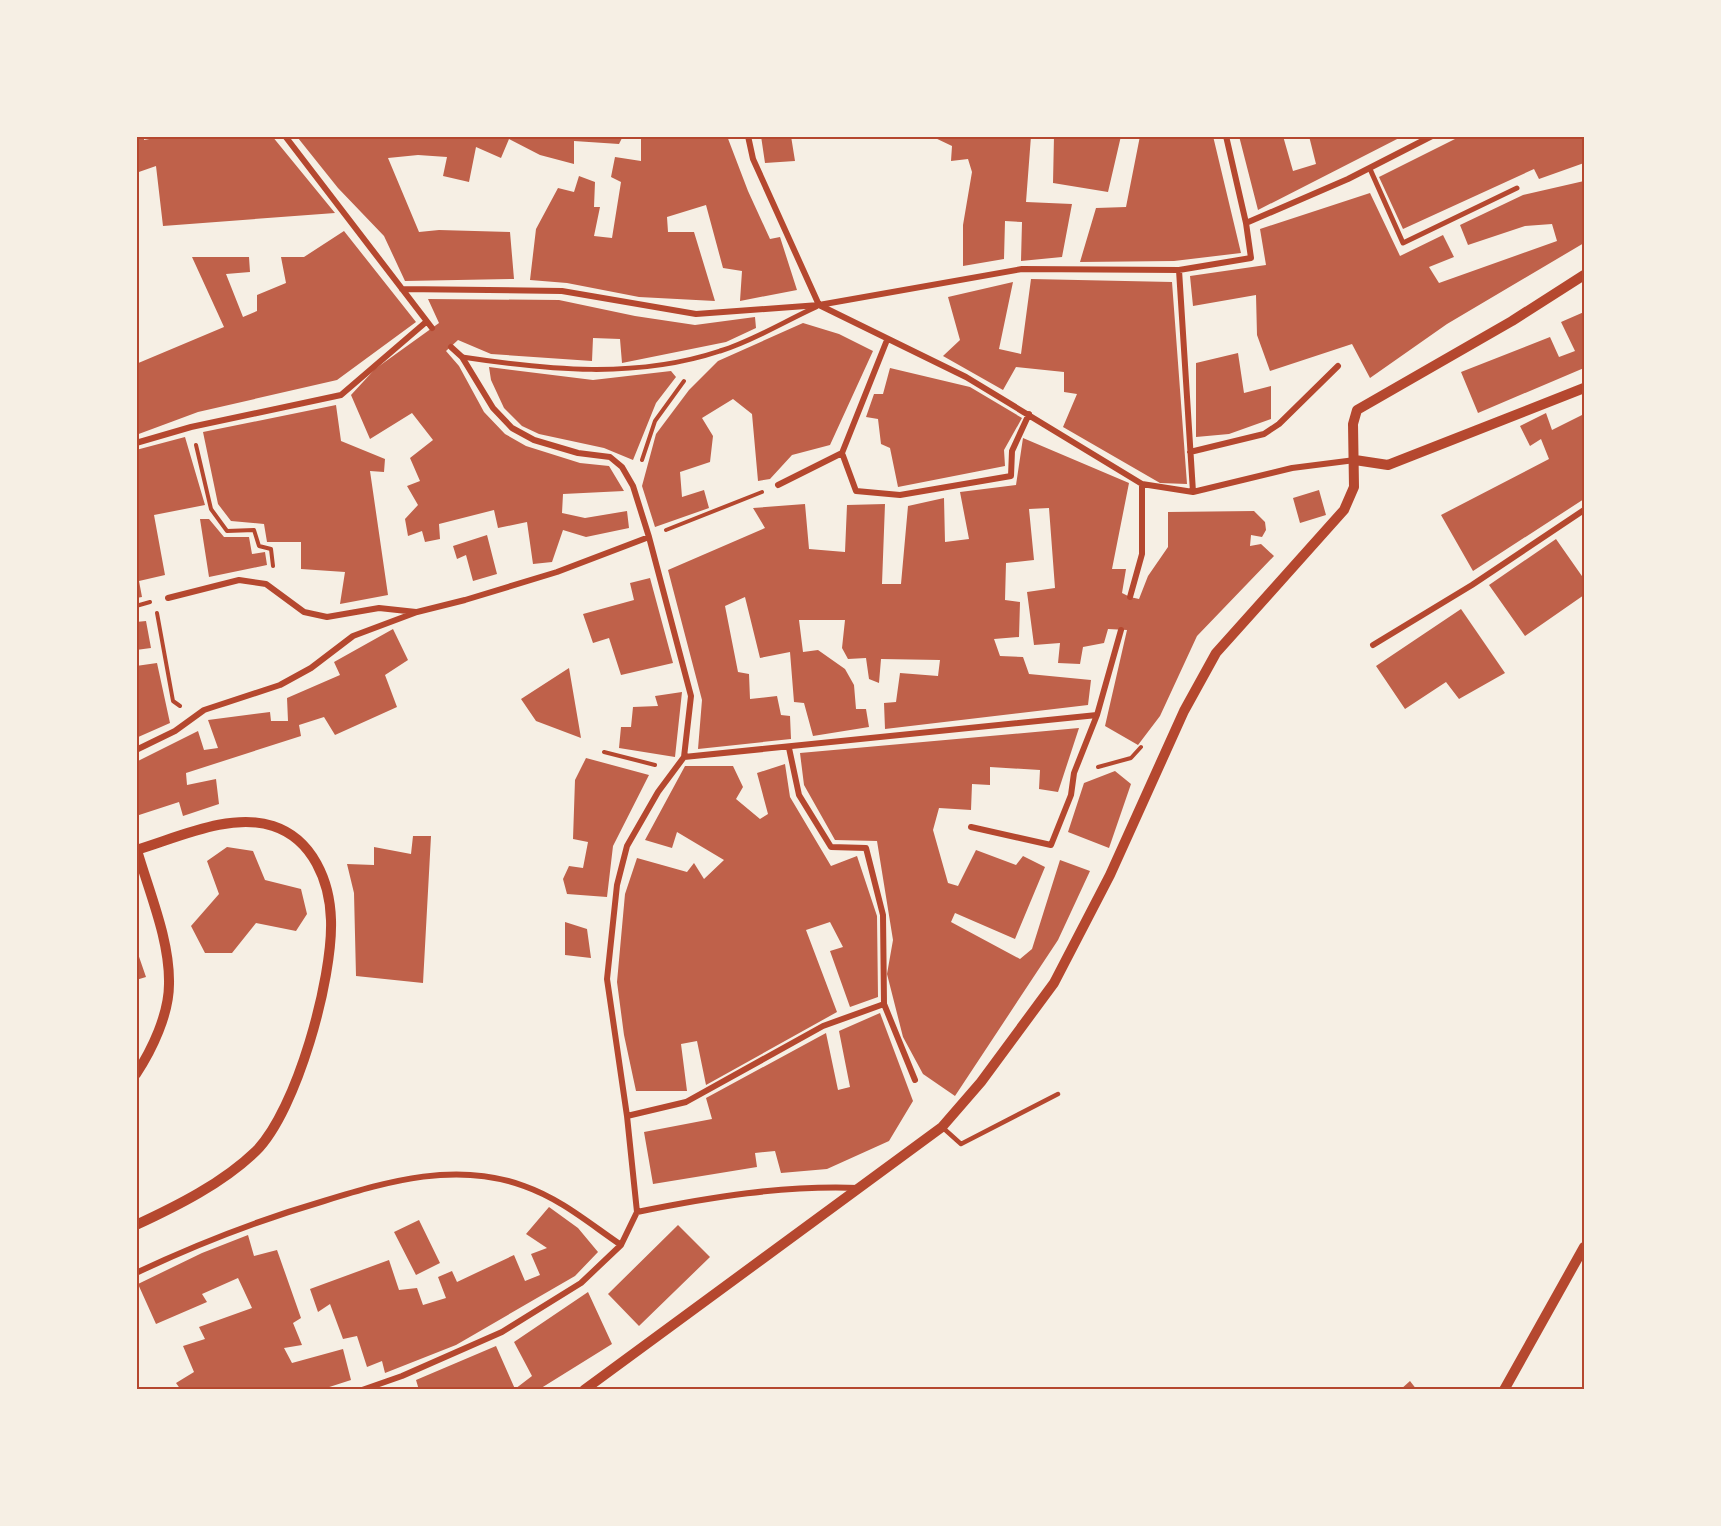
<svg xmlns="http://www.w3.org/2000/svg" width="1721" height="1526" font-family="'IBM Plex Sans',sans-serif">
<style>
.building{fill:#bf614a}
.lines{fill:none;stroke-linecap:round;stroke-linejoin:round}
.path{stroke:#b5482f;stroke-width:4}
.service{stroke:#b5482f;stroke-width:4.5}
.pedestrian{stroke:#b5482f;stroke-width:5}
.minor{stroke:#b5482f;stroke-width:6}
.tertiary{stroke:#b5482f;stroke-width:10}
.neatline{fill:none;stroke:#b5482f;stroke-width:2}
</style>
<rect width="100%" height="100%" fill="#f6efe4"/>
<!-- building -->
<path class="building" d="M 136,136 L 144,136 L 144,140 L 165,136 L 272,136 L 335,213 L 163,226 L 156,166 L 136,173 Z
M 301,136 L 334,137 L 623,136 L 619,144 L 574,141 L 574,164 L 540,155 L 509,139 L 501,158 L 476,147 L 469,182 L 443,176 L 447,157 L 418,155 L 388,158 L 419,232 L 439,230 L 510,232 L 514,279 L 405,281 L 384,236 L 338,188 L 298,138 Z
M 641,136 L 727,136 L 748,191 L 770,239 L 780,237 L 797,290 L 740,301 L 742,271 L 723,268 L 706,205 L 667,217 L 668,232 L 694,232 L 715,301 L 639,297 L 567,283 L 530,280 L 536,229 L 558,188 L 574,192 L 579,176 L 595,182 L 594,207 L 600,207 L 594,236 L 612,238 L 621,182 L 611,177 L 615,157 L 641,161 Z
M 761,136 L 791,136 L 795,161 L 765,163 Z
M 931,136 L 1031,136 L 1026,202 L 1072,204 L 1062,257 L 1021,261 L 1022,222 L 1005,221 L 1004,259 L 963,266 L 963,225 L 972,172 L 968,159 L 951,161 L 952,146 Z
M 1054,136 L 1121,136 L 1108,192 L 1053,183 Z
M 1140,136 L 1213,136 L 1241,253 L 1174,261 L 1080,262 L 1096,208 L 1126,207 Z
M 1239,136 L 1283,136 L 1293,171 L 1316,164 L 1309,136 L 1403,136 L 1258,210 Z
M 1461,136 L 1584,136 L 1584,163 L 1539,179 L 1534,169 L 1403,229 L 1379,177 Z
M 1584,181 L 1584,243 L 1447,324 L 1370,378 L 1352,344 L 1270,371 L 1257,335 L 1256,295 L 1193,306 L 1190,276 L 1266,265 L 1260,229 L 1370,193 L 1400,256 L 1443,235 L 1454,257 L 1429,267 L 1439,283 L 1557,241 L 1552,224 L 1525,226 L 1468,245 L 1460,225 L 1523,195 Z
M 344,231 L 416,322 L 337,380 L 198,412 L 136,435 L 136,364 L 224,327 L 192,257 L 249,257 L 250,272 L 226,274 L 243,317 L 257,311 L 257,295 L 286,283 L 281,257 L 304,257 Z
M 1031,279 L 1172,282 L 1187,484 L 1160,483 L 1063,427 L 1077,394 L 1064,392 L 1064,372 L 1016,367 L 1003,390 L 943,356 L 960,340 L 948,297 L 1013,282 L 999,349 L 1021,354 Z
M 428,299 L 559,300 L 635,316 L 695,325 L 755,317 L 756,328 L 726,342 L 622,363 L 620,339 L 593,338 L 592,361 L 491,354 L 458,340 L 446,351 L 459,366 L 484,412 L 505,434 L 526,446 L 580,463 L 609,466 L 624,491 L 563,494 L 562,513 L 585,518 L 627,511 L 629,528 L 586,537 L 563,530 L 552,562 L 533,564 L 527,522 L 498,528 L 494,510 L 439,524 L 440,539 L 425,542 L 422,531 L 408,536 L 405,519 L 418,505 L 407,486 L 420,481 L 410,458 L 433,440 L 412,413 L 370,439 L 351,395 L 375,369 L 439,323 Z
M 1584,312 L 1584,368 L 1478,413 L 1461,372 L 1550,337 L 1559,357 L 1575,351 L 1561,322 Z
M 803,323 L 839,334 L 873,351 L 830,445 L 792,455 L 770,479 L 758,481 L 752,414 L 733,399 L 702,418 L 713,436 L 710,462 L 680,472 L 682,497 L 704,490 L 709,508 L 655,527 L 642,486 L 656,434 L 689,390 L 718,361 Z
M 1238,353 L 1244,393 L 1271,386 L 1271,419 L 1229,434 L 1196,437 L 1196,363 Z
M 489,367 L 593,380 L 671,371 L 676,377 L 656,403 L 633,460 L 604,448 L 539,434 L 522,426 L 504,408 L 491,380 Z
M 890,368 L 970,387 L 1022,418 L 1004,450 L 1005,466 L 898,487 L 890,448 L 881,444 L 878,419 L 866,417 L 874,394 L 883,394 Z
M 336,405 L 341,441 L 385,459 L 384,472 L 370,471 L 388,595 L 340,604 L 345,572 L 301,569 L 301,542 L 267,542 L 264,524 L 231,521 L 218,504 L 203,432 Z
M 1546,413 L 1552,430 L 1584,414 L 1584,499 L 1473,571 L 1441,515 L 1549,459 L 1541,439 L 1530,446 L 1520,426 Z
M 185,437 L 205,505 L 154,515 L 165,575 L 139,581 L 142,597 L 136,598 L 136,450 Z
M 1023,438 L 1129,483 L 1112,569 L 1126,569 L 1122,593 L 1130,597 L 1139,599 L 1148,576 L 1168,547 L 1168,512 L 1254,511 L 1265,522 L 1266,530 L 1262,537 L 1251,535 L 1250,546 L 1261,544 L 1274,556 L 1197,636 L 1160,716 L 1138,745 L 1105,726 L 1127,630 L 1108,629 L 1104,643 L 1083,647 L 1080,664 L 1058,663 L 1060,643 L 1034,645 L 1027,592 L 1055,588 L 1049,508 L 1029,509 L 1034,560 L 1006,563 L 1005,600 L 1020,602 L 1019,637 L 994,639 L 1000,656 L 1023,657 L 1029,674 L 1091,680 L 1088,705 L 885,729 L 884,703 L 896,702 L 900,673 L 938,676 L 940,660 L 881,659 L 879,683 L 869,679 L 866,658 L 848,659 L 842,648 L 845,620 L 799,620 L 803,652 L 818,650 L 845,669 L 854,685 L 856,709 L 866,709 L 869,727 L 813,736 L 804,703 L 794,702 L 790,652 L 760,658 L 745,597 L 725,606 L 738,672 L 749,674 L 750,699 L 777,696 L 781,715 L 790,716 L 791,739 L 698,749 L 702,700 L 668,570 L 765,528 L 753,508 L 805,504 L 809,549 L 845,552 L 847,505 L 885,504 L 882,584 L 901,584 L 908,506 L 944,498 L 945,542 L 969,539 L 960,492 L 1016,485 Z
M 1319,490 L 1326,515 L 1300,523 L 1293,498 Z
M 200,519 L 209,519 L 224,537 L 249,537 L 252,554 L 265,552 L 267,565 L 209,577 Z
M 487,535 L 497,574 L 473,581 L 466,555 L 457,559 L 453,546 Z
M 1556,539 L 1584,579 L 1584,595 L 1525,636 L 1489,585 Z
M 650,578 L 673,663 L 621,675 L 609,638 L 593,643 L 583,614 L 634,600 L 630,583 Z
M 1461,609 L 1505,673 L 1459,699 L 1446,682 L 1405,709 L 1376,666 Z
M 146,621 L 151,648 L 136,650 L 136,622 Z
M 393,629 L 408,660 L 385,675 L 397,707 L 335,735 L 324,717 L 299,725 L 301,736 L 186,773 L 187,785 L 216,779 L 219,804 L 183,816 L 179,802 L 136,816 L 136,762 L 198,731 L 204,750 L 218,748 L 208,720 L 270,712 L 271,721 L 288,721 L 287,698 L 340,675 L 334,662 Z
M 157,663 L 170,723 L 136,738 L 136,666 Z
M 569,668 L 581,738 L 536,721 L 521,699 Z
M 682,692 L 675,757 L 619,748 L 621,727 L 631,727 L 633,707 L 658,706 L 655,696 Z
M 1079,728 L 1058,792 L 1039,789 L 1040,770 L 990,767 L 990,785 L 972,784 L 971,810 L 939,808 L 933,830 L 948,883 L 958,886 L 976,850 L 1016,865 L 1023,856 L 1045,867 L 1015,939 L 955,913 L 951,922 L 1020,959 L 1032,949 L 1060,860 L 1090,871 L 1058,940 L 955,1096 L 923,1074 L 903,1037 L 887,974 L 893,940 L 877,841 L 835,840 L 804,785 L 800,753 Z
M 586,758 L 649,775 L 613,846 L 607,897 L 567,894 L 563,879 L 569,866 L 583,868 L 588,842 L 573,839 L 575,780 Z
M 785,764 L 790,797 L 831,866 L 857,856 L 877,916 L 878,997 L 850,1007 L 830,951 L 843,947 L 830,922 L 806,930 L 837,1012 L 706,1085 L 697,1041 L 681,1044 L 687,1091 L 636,1091 L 624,1035 L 617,982 L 625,894 L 637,858 L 687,872 L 694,863 L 704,879 L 724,860 L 677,832 L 672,848 L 645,840 L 685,766 L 733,766 L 743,787 L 736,799 L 760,819 L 768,814 L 757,773 Z
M 1115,771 L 1131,784 L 1109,848 L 1068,832 L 1084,783 Z
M 413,836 L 431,836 L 423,983 L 356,976 L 354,893 L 347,864 L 374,865 L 374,847 L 411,854 Z
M 227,847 L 253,851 L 265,880 L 301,889 L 307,914 L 296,931 L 256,923 L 232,953 L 205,953 L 191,926 L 219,894 L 207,861 Z
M 565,922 L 587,929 L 591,958 L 565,955 Z
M 136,948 L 146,977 L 136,980 Z
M 880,1013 L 913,1101 L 889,1141 L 827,1169 L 781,1173 L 775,1151 L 755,1153 L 757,1167 L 653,1184 L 644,1132 L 712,1119 L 706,1098 L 826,1033 L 838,1090 L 850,1087 L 839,1031 Z
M 549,1207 L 578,1228 L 598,1252 L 575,1276 L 456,1345 L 385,1373 L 382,1361 L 367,1367 L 357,1336 L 343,1339 L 330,1304 L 318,1312 L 310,1289 L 389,1260 L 399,1290 L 417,1288 L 423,1305 L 446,1298 L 438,1277 L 452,1271 L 457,1282 L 514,1255 L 525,1281 L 540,1275 L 531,1254 L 547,1248 L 526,1234 Z
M 419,1220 L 440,1263 L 416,1275 L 394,1232 Z
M 678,1225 L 710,1257 L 639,1326 L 608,1294 Z
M 248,1235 L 254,1256 L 277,1250 L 301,1318 L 293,1323 L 302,1345 L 284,1348 L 292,1363 L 343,1349 L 351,1380 L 320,1390 L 181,1390 L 176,1383 L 194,1372 L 183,1346 L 205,1339 L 199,1327 L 252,1308 L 238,1278 L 202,1294 L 207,1302 L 156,1324 L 138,1284 L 202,1253 Z
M 588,1292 L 612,1344 L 538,1390 L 419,1390 L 416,1380 L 496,1346 L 515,1389 L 532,1376 L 514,1342 Z
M 1410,1381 L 1417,1390 L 1400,1390 Z"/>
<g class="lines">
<!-- path -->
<path class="path" d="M 196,445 L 211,509 L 227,531 L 254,530 L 259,546 L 271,549 L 273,566
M 642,460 L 655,421 L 684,381
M 666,530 L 762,492
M 136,606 L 150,602
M 157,613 L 173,701 L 180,706
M 604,752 L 655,765
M 1098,767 L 1131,758 L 1141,747"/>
<!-- service -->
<path class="service" d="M 942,1127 L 961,1144 L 1058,1094"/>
<!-- pedestrian -->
<path class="pedestrian" d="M 1370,169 L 1403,243 L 1517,188
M 462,357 C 548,370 636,379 720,351 C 753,341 785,321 816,307"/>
<!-- minor -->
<path class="minor" d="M 285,136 L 432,328
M 748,136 L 753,159 L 819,305 L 1022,269 L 1179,270 L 1251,258 L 1246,223 L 1226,136
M 1246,223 L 1348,179 L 1432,136
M 1179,270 L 1193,492
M 402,289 L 562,291 L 696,314 L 819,305 L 966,377 L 1142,484 L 1193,492 L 1292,468 L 1355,460
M 136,443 L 191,427 L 341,395 L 426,322
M 1190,452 L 1264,434 L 1279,424 L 1338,366
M 842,453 L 856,491 L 900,495 L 1011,476 L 1012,451 L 1029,414
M 778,485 L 842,453 L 887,340
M 1130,597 L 1142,554 L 1142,484
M 168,598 L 239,580 L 266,584 L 304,612 L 327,617 L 379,608 L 416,612
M 1373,645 L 1472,585 L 1584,510
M 136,750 L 175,731 L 204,710 L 280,685 L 311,668 L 353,636 L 417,612 L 465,600 L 557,572 L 649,537
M 684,757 L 1097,715 L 1121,630
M 971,827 L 1051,845 L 1071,795 L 1074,773 L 1097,715
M 884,1004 L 915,1080
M 627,1116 L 686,1102 L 823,1026 L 884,1004 L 883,915 L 866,848 L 831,847 L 799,795 L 789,748
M 637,1212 C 711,1197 783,1185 859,1188
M 136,1273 C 197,1244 259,1220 324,1201 C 389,1181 457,1161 524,1186 C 561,1199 590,1224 621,1245
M 362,1390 L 402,1376 L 502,1332 L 581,1283 L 621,1245 L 637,1212 L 627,1116 L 607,979 L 617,885 L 627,846 L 658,792 L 684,757 L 691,696 L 649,537 L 633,486 L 622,467 L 610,457 L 578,453 L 534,440 L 512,428 L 493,408 L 462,357 L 451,347"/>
<!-- tertiary -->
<path class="tertiary" d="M 1355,460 L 1388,465 L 1584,388
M 136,850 C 177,838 230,812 273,826 C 313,839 330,882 331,920 C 333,978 297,1110 256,1151 C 223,1183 177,1206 136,1225
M 136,1074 C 152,1050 169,1014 169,984 C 170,940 149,892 137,850
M 584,1390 L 942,1127 L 981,1082 L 1054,983 L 1110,875 L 1184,711 L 1216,653 L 1344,510 L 1354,487 L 1353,424 L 1357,410 L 1512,321 L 1584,275
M 1504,1390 L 1584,1247"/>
</g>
<!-- border -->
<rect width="1721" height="1526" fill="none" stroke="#f6efe4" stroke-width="276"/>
<rect x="138" y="138" width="1445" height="1250" class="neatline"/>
</svg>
